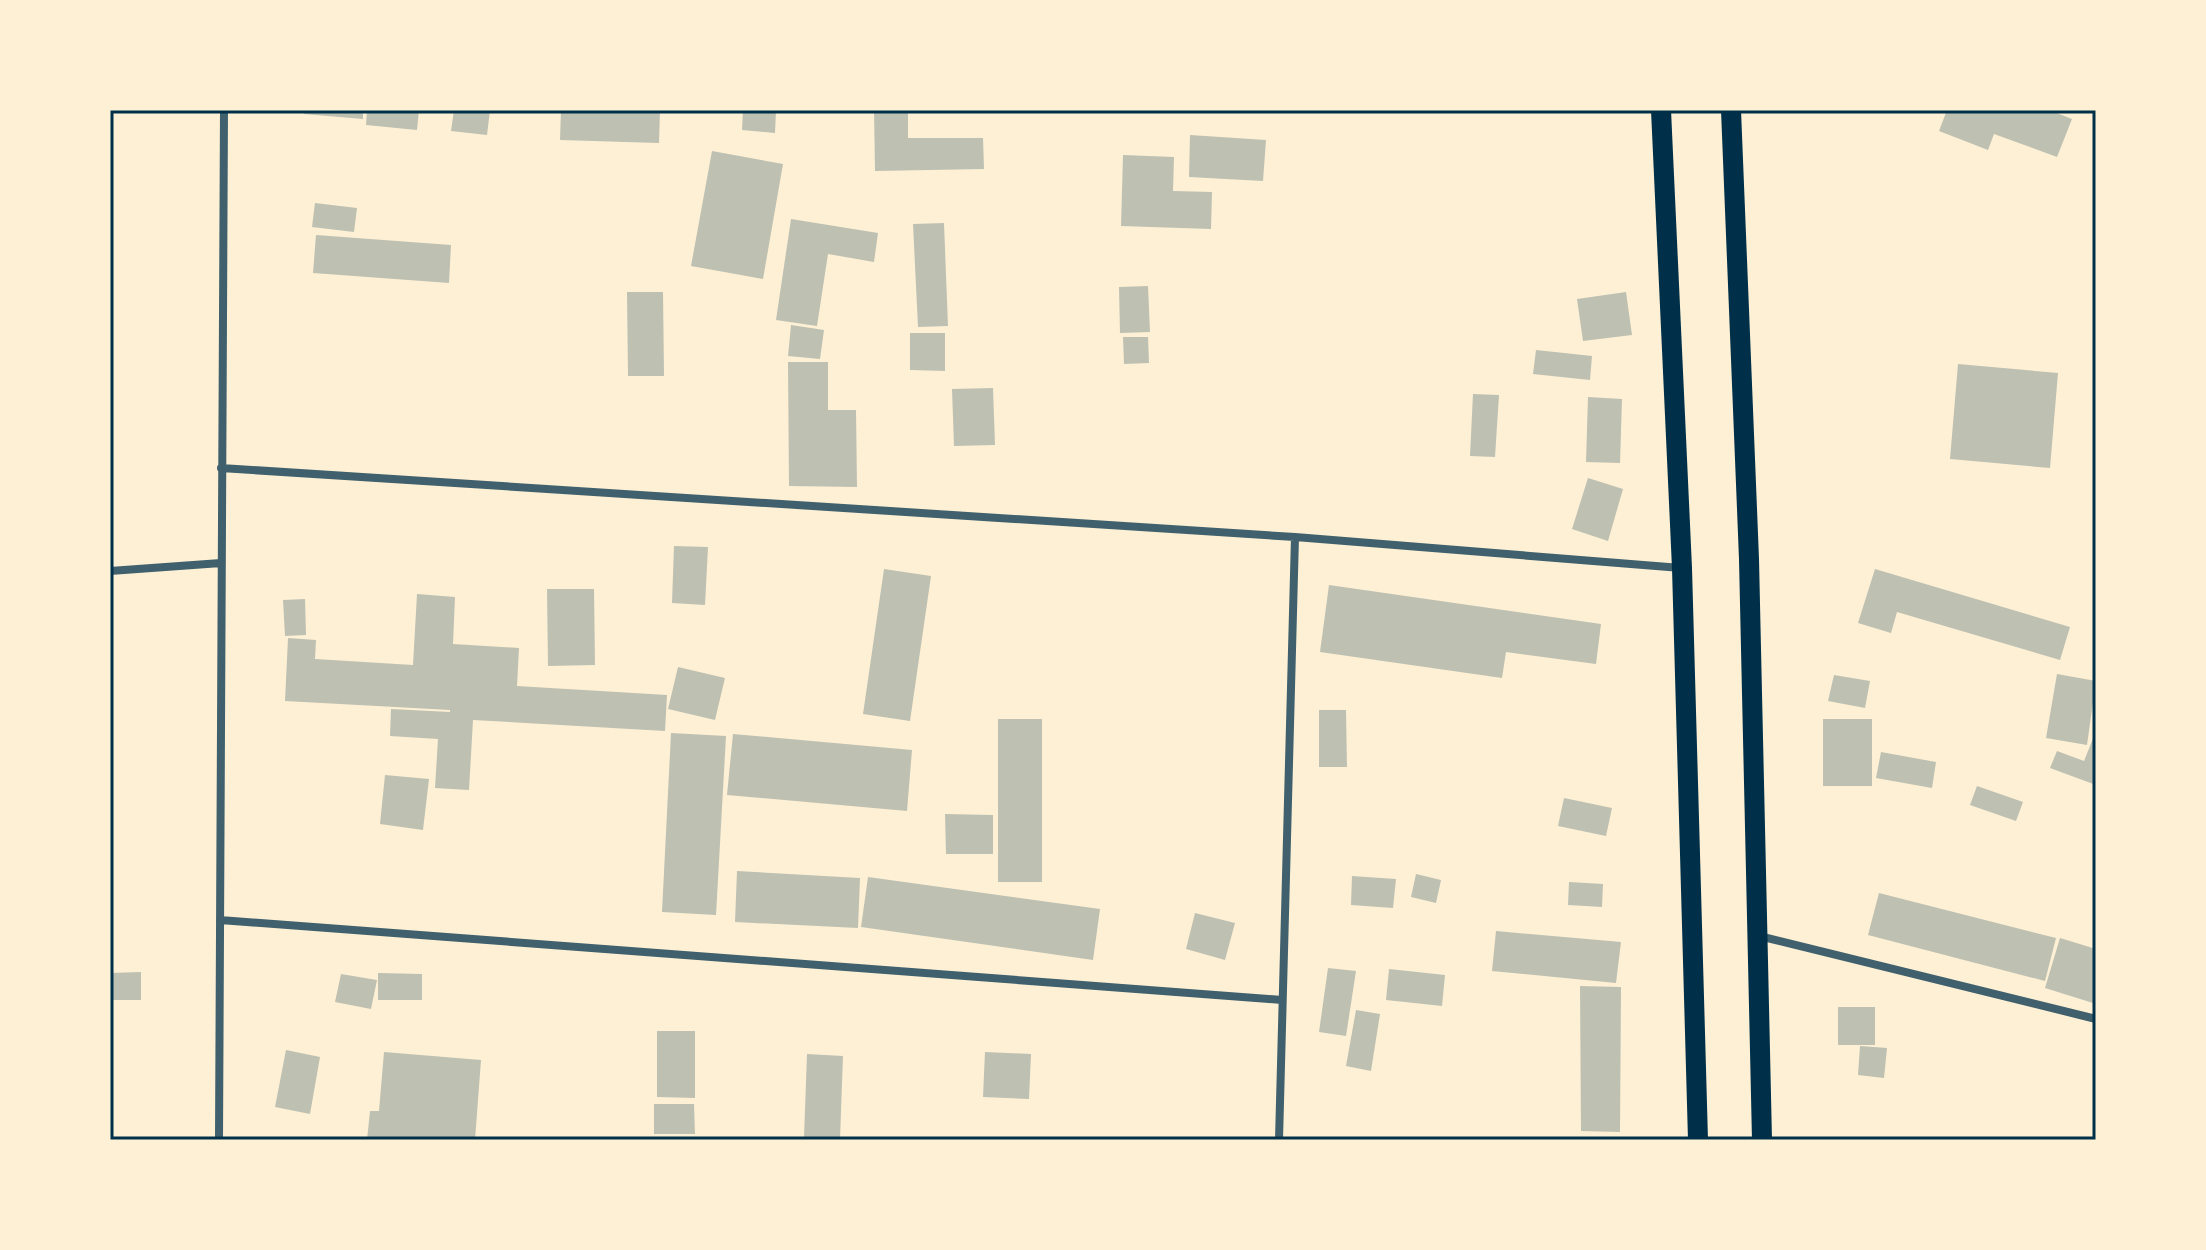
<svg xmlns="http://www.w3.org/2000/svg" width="2206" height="1250" font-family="'Space Grotesk',sans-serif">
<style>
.building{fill:#bec0b2}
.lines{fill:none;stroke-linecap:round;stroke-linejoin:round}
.minor{stroke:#3f606c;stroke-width:8}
.primary{stroke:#003049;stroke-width:20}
.neatline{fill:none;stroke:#003049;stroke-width:3}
</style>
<rect width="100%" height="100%" fill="#fdf0d5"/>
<!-- building -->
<path class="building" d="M 304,110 L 363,110 L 363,119 L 304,114 Z
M 367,110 L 419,110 L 417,130 L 366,125 Z
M 454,110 L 490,110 L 487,135 L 451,131 Z
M 561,110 L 660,110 L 659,143 L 560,140 Z
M 743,110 L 776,110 L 775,133 L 742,130 Z
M 874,110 L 908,110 L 908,138 L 983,138 L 984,169 L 875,171 Z
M 1947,110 L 2049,110 L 2072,119 L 2057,157 L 1994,134 L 1988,150 L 1939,131 Z
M 1190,135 L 1266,140 L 1263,181 L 1189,177 Z
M 712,151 L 783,164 L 763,279 L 691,266 Z
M 1123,155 L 1174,157 L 1173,191 L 1212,192 L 1211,229 L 1121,226 Z
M 315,203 L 357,208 L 354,232 L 312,227 Z
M 791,219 L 878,233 L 874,262 L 828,254 L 817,326 L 776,320 Z
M 944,223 L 948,326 L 918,327 L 913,224 Z
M 316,235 L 451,245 L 449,283 L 313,273 Z
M 1148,286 L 1150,332 L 1120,333 L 1119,287 Z
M 627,292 L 663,292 L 664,376 L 628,376 Z
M 1626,292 L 1632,335 L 1583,341 L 1577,299 Z
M 791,325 L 824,330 L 820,359 L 788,356 Z
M 910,333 L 945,333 L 945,371 L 910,370 Z
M 1123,337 L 1148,337 L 1149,363 L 1124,364 Z
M 1536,350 L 1592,356 L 1590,380 L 1533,374 Z
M 788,362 L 828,362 L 828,410 L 856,410 L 857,487 L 789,486 Z
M 1958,364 L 2058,373 L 2050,468 L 1950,459 Z
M 993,388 L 995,445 L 954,446 L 952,389 Z
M 1473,394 L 1499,395 L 1495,457 L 1470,456 Z
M 1588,397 L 1622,399 L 1620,463 L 1586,462 Z
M 1588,478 L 1623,489 L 1608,541 L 1572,529 Z
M 674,546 L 708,547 L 705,605 L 672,603 Z
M 884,569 L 931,576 L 910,721 L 863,714 Z
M 1875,569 L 2070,627 L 2060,660 L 1897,612 L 1891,633 L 1858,623 Z
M 1329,585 L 1601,624 L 1596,664 L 1506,652 L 1502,678 L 1320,652 Z
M 547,589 L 594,589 L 595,665 L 548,666 Z
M 417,594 L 455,597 L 453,644 L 519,648 L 517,686 L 667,695 L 665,731 L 473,720 L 469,790 L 435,788 L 438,739 L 390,736 L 391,709 L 450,712 L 450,710 L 285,701 L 288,638 L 316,640 L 315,659 L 413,665 Z
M 305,599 L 306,635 L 285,636 L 283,600 Z
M 678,667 L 725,678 L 715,720 L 668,709 Z
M 2057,674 L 2096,681 L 2087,745 L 2046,738 Z
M 1834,675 L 1870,681 L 1865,708 L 1828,701 Z
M 1319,710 L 1346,710 L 1347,767 L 1319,767 Z
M 998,719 L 1042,719 L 1042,882 L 998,882 Z
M 1823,719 L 1872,719 L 1872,786 L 1823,786 Z
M 2096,731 L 2096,785 L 2050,768 L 2057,751 L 2084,761 Z
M 671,733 L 726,736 L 716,915 L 662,912 Z
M 733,734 L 912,750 L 907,811 L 727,795 Z
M 1881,752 L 1936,762 L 1932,788 L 1876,778 Z
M 385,775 L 429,779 L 423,830 L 380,824 Z
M 1977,786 L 2023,802 L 2016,821 L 1970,805 Z
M 1564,798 L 1612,808 L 1606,836 L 1558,826 Z
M 945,814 L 993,815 L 993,854 L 946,854 Z
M 737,871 L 860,878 L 858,928 L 735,922 Z
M 1416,874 L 1441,880 L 1436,903 L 1411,897 Z
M 1352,876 L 1396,879 L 1393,908 L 1351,905 Z
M 868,877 L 1100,909 L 1093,960 L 861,927 Z
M 1569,882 L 1603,884 L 1602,907 L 1568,905 Z
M 1879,893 L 2056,938 L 2045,981 L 1868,935 Z
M 1195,913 L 1235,923 L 1225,960 L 1186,949 Z
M 1496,931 L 1621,942 L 1616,983 L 1492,971 Z
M 2060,938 L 2096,949 L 2096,993 L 2093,1003 L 2045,988 Z
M 1328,968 L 1356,971 L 1346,1036 L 1319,1032 Z
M 1389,969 L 1445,975 L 1442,1006 L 1386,1000 Z
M 141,972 L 141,1000 L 110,1000 L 110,973 Z
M 378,973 L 422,974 L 422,1000 L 378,1000 Z
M 341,974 L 377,980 L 371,1009 L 335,1002 Z
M 1580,986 L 1621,987 L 1620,1132 L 1581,1131 Z
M 1838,1007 L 1875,1007 L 1875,1045 L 1838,1045 Z
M 1356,1010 L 1380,1014 L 1371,1071 L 1346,1066 Z
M 657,1031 L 695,1031 L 695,1098 L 657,1097 Z
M 1860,1046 L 1887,1048 L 1884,1078 L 1858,1075 Z
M 286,1050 L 320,1057 L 310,1114 L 275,1107 Z
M 384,1052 L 481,1060 L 475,1140 L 367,1140 L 370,1111 L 379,1111 Z
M 985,1052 L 1031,1054 L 1029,1099 L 983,1097 Z
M 807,1054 L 843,1056 L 840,1139 L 804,1137 Z
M 654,1104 L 694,1104 L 695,1134 L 654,1134 Z"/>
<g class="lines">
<!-- minor -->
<path class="minor" d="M 221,468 L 1295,537 L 1681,568
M 110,571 L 221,563
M 220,920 L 1282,1000
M 1759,936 L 2096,1019
M 219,1140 L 224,110
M 1279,1140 L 1295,537"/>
<!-- primary -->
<path class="primary" d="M 1661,110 L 1682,568 L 1698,1140
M 1731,110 L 1749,559 L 1762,1140"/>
</g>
<!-- border -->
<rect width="2206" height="1250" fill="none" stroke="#fdf0d5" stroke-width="224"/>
<rect x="112" y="112" width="1982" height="1026" class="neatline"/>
</svg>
